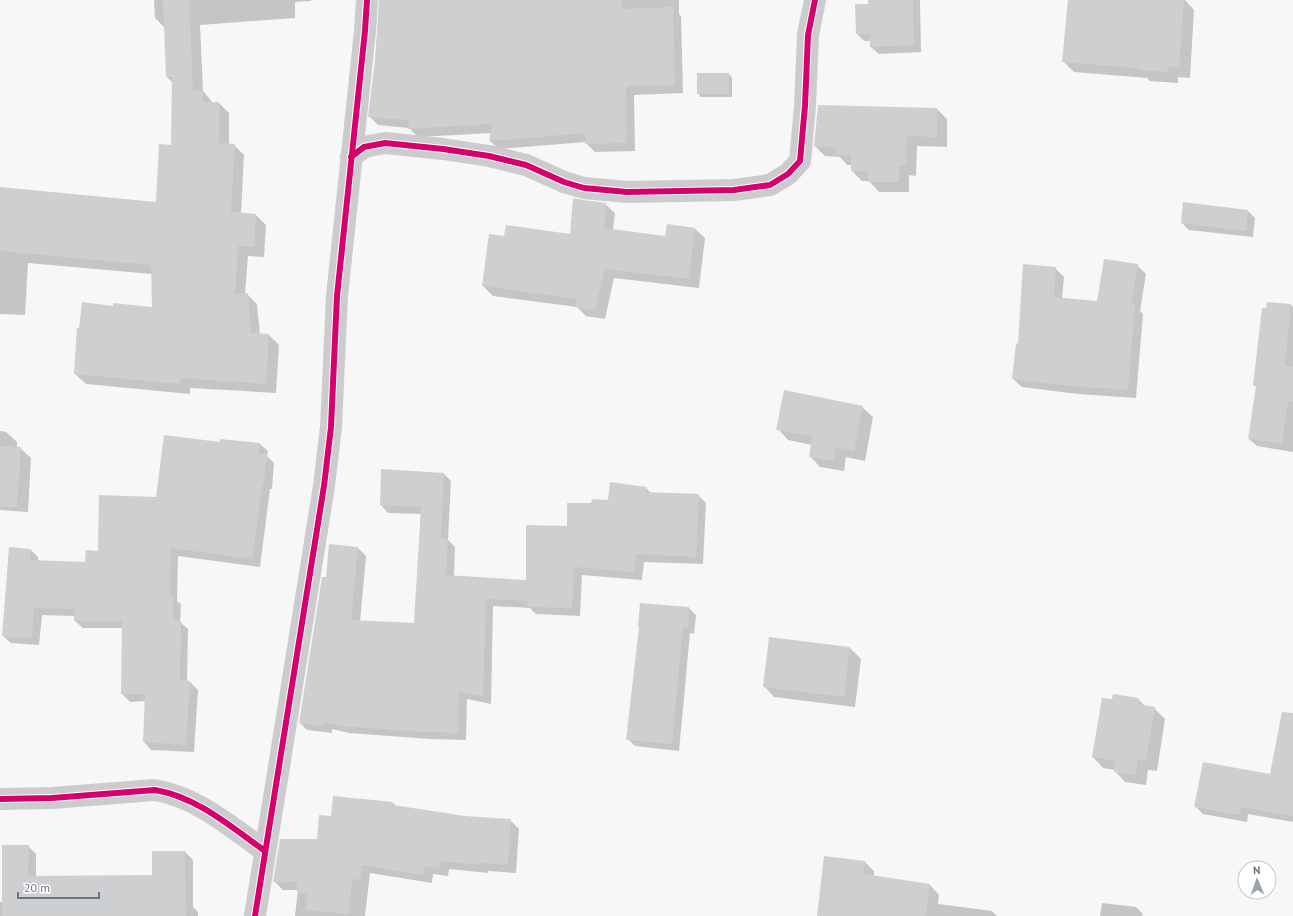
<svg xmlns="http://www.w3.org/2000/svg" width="1293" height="916" font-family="'PT Sans',sans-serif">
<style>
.shadow{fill:#0003}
.building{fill:#cecfd0}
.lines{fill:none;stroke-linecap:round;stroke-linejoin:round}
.minor{stroke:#ccccce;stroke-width:22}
.cycleway-casing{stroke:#fff;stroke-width:8}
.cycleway{stroke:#d6006c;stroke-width:6}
</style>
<rect width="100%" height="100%" fill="#f7f7f7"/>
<!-- shadow -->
<path class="shadow" d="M 154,0 L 311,0 L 311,1 L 295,2 L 295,18 L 200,25 L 203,91 L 213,103 L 219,103 L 229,113 L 229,145 L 234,145 L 244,155 L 241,214 L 256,215 L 266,225 L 264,257 L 248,256 L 245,294 L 247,294 L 257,304 L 260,335 L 269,335 L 279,345 L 276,393 L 190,388 L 190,394 L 86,384 L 75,374 L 114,307 L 153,308 L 152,274 L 28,263 L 25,315 L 0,314 L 0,188 L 157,203 L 172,146 L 172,82 L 167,77 L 165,28 L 155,18 Z
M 380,0 L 679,0 L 679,14 L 681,16 L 683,93 L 634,95 L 635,151 L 595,152 L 586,143 L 586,142 L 499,149 L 490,141 L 492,133 L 418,137 L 409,128 L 378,125 L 370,117 L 378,32 Z
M 869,0 L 920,0 L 921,52 L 879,54 L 871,47 L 871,41 L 864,41 L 857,34 L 869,5 Z
M 1069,0 L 1185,0 L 1194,10 L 1190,78 L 1178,77 L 1178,83 L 1150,81 L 1147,78 L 1074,72 L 1063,61 Z
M 729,74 L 732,78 L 732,97 L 701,97 L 698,93 Z
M 937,109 L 947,119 L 947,147 L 917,146 L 916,176 L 909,175 L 909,192 L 879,192 L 869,181 L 862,181 L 852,171 L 852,165 L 847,165 L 840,157 L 825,156 L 815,146 Z
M 605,204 L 615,213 L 613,231 L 666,237 L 668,225 L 695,229 L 705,238 L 699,288 L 614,278 L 605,319 L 586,316 L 577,307 L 493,296 L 483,286 L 505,237 L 571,235 Z
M 1248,211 L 1255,218 L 1253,237 L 1189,230 L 1182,223 Z
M 1137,265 L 1146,274 L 1140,311 L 1143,314 L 1136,398 L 1078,394 L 1022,387 L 1013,379 L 1019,345 L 1055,268 L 1064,277 L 1062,299 L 1098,302 Z
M 1291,305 L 1293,307 L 1293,452 L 1257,446 L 1249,439 L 1257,388 L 1254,385 Z
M 862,407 L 873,417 L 865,461 L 846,457 L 844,471 L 820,467 L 810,456 L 812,445 L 788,440 L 778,429 Z
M 0,431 L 6,432 L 17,442 L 17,447 L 20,448 L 31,458 L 28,512 L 0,510 Z
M 221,443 L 260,444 L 268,451 L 267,456 L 274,463 L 272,489 L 270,489 L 260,567 L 178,556 L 177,601 L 181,604 L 180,622 L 188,629 L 187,682 L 190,682 L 198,690 L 194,752 L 151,750 L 144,742 L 146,701 L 130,702 L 122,694 L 123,628 L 83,628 L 75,621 L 75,616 L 42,615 L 39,645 L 11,643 L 3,636 L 31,550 L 38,557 L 38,562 L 86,563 L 156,498 Z
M 444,474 L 451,481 L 448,540 L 455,547 L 454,577 L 527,581 L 568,527 L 592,504 L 609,501 L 646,488 L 651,493 L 698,495 L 706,503 L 703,564 L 644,562 L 642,580 L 582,575 L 580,616 L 536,614 L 530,608 L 493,606 L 491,704 L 467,699 L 466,740 L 430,739 L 349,733 L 332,729 L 332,733 L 307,730 L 300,723 L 327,578 L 330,545 L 358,548 L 366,556 L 360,622 L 415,624 L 421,514 L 388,513 L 381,505 Z
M 689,608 L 696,615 L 694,634 L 690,633 L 679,751 L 635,746 L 628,739 Z
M 770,638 L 850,648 L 861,659 L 855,707 L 774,697 L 764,686 Z
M 1138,699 L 1146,707 L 1154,708 L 1165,719 L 1157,771 L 1148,770 L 1146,785 L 1125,782 L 1115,771 L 1115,770 L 1103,768 L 1093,757 Z
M 1293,719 L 1293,822 L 1248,814 L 1247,822 L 1203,814 L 1196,807 L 1271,776 Z
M 393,803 L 397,807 L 465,817 L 510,820 L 519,829 L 516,873 L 488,871 L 488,873 L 449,869 L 448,876 L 433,874 L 432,883 L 370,873 L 365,916 L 295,916 L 298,890 L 283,890 L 274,881 L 318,840 L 332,817 Z
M 28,846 L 36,854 L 36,877 L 153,876 L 185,852 L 193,860 L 193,907 L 198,912 L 198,916 L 0,916 L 0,902 L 3,902 Z
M 865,862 L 874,871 L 874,877 L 930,885 L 939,895 L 938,904 L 992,911 L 997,916 L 819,916 Z
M 1102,903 L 1136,907 L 1143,914 L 1142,916 L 1100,916 Z"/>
<!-- building -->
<path class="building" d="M 163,0 L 189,0 L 193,91 L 203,91 L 203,102 L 219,102 L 219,143 L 235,144 L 231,212 L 256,214 L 254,247 L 238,246 L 235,294 L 248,293 L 251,333 L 269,334 L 266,384 L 181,378 L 180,384 L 74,374 L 77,328 L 79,328 L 82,302 L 113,306 L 113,303 L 152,307 L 151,265 L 0,251 L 0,187 L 156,202 L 159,144 L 171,145 L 172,77 L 166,77 Z
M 379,0 L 622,0 L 622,9 L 673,7 L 675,85 L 626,86 L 627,143 L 585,144 L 585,133 L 489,141 L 492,124 L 408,129 L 409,120 L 368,117 L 375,60 Z
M 868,0 L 913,0 L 914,45 L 870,47 L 870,34 L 856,34 L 855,4 L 868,4 Z
M 1068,0 L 1184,0 L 1179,68 L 1168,67 L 1168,72 L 1138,70 L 1138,68 L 1062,62 Z
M 697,73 L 729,73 L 729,94 L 697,94 Z
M 818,105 L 937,108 L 937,137 L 907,136 L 906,166 L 899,165 L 899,182 L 868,182 L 868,171 L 851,171 L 851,155 L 836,155 L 836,148 L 814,146 Z
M 573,198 L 583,200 L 606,203 L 604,228 L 665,236 L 667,224 L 695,228 L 689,279 L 605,269 L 595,310 L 575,307 L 576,299 L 482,286 L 489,234 L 504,236 L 506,225 L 570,234 Z
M 1183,202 L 1248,210 L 1246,231 L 1181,223 Z
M 1104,259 L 1138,264 L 1131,304 L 1135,304 L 1128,390 L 1069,386 L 1012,379 L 1016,343 L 1018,344 L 1023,264 L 1056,267 L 1054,297 L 1097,301 Z
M 1267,302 L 1291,304 L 1285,366 L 1293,367 L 1293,401 L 1288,401 L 1282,444 L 1248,439 L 1256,386 L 1253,385 L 1262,308 L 1266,308 Z
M 784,390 L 863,406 L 854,451 L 836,447 L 833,461 L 809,457 L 812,436 L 776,430 Z
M 164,435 L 220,442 L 220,439 L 260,443 L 259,454 L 267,454 L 264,482 L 263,482 L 252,559 L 171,548 L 170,596 L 173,596 L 173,620 L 181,621 L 180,680 L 190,681 L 186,745 L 143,742 L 145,694 L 121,694 L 122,621 L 74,621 L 74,609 L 34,608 L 32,638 L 2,636 L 9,547 L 31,549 L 30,560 L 85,562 L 86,550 L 98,551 L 99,495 L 156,497 Z
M 0,446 L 21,447 L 17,507 L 0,507 Z
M 381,469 L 444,473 L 441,538 L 448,539 L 446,575 L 526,580 L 526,525 L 567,526 L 567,503 L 591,503 L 592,499 L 608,500 L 610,482 L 647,487 L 646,492 L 699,494 L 696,557 L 636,554 L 634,572 L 574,567 L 572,608 L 527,607 L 528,601 L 486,599 L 483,696 L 459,692 L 458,733 L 422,732 L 341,726 L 324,722 L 324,726 L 299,723 L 322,577 L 326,577 L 329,544 L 358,547 L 351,620 L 414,623 L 421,507 L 380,505 Z
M 640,603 L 689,607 L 688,627 L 683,627 L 672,744 L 626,740 L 639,627 L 638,627 Z
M 769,637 L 850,647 L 844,697 L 763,687 Z
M 1113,694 L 1139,698 L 1138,704 L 1155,707 L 1146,761 L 1138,760 L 1136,775 L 1114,772 L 1115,761 L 1092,757 L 1102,698 L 1112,699 Z
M 1282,712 L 1293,713 L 1293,816 L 1241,807 L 1240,815 L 1194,807 L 1203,762 L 1270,774 Z
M 333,796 L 393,802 L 393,805 L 465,816 L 511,819 L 508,865 L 480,863 L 480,865 L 441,861 L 439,868 L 425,866 L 423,875 L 362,865 L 360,880 L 352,879 L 349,914 L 306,910 L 307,894 L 297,893 L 298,882 L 273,882 L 280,839 L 317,839 L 319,815 L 331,816 Z
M 2,845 L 29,845 L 28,876 L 152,875 L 152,851 L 185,851 L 186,916 L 2,916 Z
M 824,856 L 865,861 L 864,874 L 930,884 L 926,916 L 817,916 Z"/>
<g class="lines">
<!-- minor -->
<path class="minor" d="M 351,157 L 364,147 L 385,143 L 443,149 L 489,156 L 526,165 L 564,182 L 584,188 L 627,192 L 734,190 L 770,185 L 788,174 L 800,161 L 805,106 L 808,35 L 815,0
M 0,799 L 52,798 L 155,790 C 197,797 231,827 265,851
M 255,916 L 324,486 L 331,427 L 337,296 L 365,31 L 367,0"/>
<defs>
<path id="cycleway" d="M 351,157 L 364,147 L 385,143 L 443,149 L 489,156 L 526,165 L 564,182 L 584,188 L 627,192 L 734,190 L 770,185 L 788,174 L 800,161 L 805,106 L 808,35 L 815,0
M 0,799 L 52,798 L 155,790 C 197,797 231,827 265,851
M 255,916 L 324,486 L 331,427 L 337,296 L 365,31 L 367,0"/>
</defs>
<!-- cycleway casing -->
<use href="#cycleway" class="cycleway-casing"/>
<!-- cycleway -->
<use href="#cycleway" class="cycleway"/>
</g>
<!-- north arrow -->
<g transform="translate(1257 880) rotate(358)"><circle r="19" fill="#ffffff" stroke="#c3c8cd"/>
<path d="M0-3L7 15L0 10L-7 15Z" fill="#9ba3ac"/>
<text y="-6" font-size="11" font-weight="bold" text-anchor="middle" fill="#6a7683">N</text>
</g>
<!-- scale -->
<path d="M18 892v6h81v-6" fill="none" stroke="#6a7683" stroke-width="2"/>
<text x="24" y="892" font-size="12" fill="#6a7683" stroke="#ffffff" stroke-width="3" paint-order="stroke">20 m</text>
</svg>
